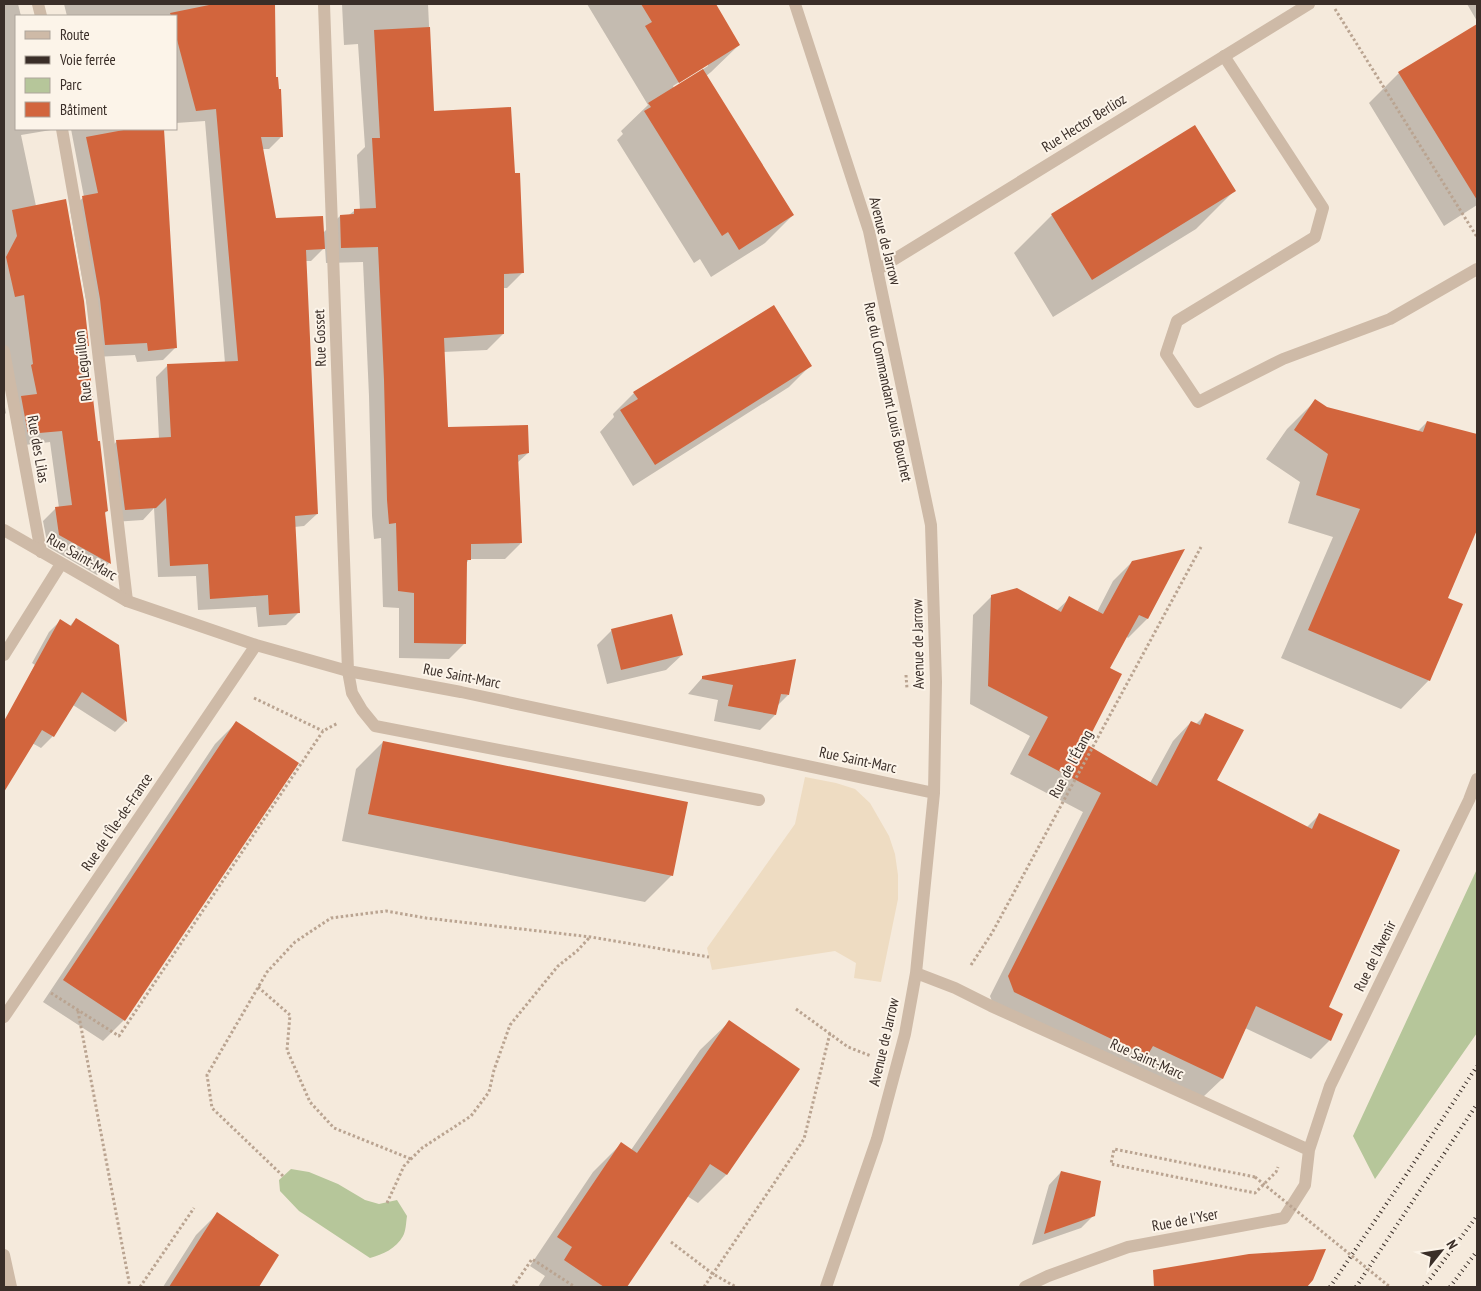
<svg xmlns="http://www.w3.org/2000/svg" width="1481" height="1291" font-family="'PT Sans Narrow',sans-serif">
<style>
.green{fill:#b6c69a}
.plaza{fill:#eedcc2}
.shadow{fill:#0003;fill-rule:evenodd}
.building{fill:#d2653d}
.lines{fill:none;stroke-linecap:round;stroke-linejoin:round}
.path{stroke:#baa491;stroke-width:3;stroke-dasharray:2.5 2.5;stroke-linecap:butt}
.service{stroke:#cebaa7;stroke-width:12}
.minor{stroke:#cebaa7;stroke-width:12}
.rail{stroke:#3a2e28;stroke-width:4;stroke-dasharray:1 4;stroke-linecap:butt}
.path-bridge{stroke:#baa491;stroke-width:3;stroke-dasharray:2.5 2.5;stroke-linecap:butt}
.labels{text-anchor:middle;stroke-width:4;stroke-linejoin:round;paint-order:stroke}
.street-label{font-size:15px;fill:#3a2e28;stroke:#fcf4e9}
</style>
<rect width="100%" height="100%" fill="#f5eadc"/>
<!-- green -->
<path class="green" d="M 1477,869 L 1477,1033 L 1375,1179 L 1353,1136 Z
M 291,1169 L 309,1172 L 338,1184 L 365,1200 L 379,1204 L 397,1200 L 407,1216 C 406,1222 406,1231 403,1236 C 396,1249 383,1254 370,1258 L 299,1211 L 280,1191 L 279,1180 Z"/>
<!-- plaza -->
<path class="plaza" d="M 805,777 L 836,783 L 855,789 L 870,803 L 889,836 L 895,854 L 898,875 L 898,899 L 881,982 L 854,978 L 856,963 L 835,951 L 712,970 L 707,948 L 795,824 Z"/>
<!-- shadow -->
<path class="shadow" d="M 4,4 L 18,4 L 21,16 L 16,16 L 16,129 L 57,129 L 21,135 L 36,206 L 88,345 L 86,347 L 97,442 L 107,511 L 104,514 L 109,563 L 97,575 L 48,547 L 43,521 L 56,508 L 59,508 L 50,442 L 16,446 L 4,380 Z
M 64,4 L 273,4 L 274,79 L 281,137 L 269,149 L 262,149 L 275,219 L 323,233 L 340,216 L 349,215 L 354,211 L 360,210 L 357,155 L 365,147 L 358,44 L 344,45 L 342,4 L 428,4 L 433,112 L 523,272 L 507,288 L 503,288 L 503,334 L 487,350 L 443,352 L 446,429 L 528,453 L 517,463 L 521,543 L 505,559 L 469,559 L 466,564 L 465,643 L 449,659 L 399,658 L 399,608 L 383,607 L 381,538 L 374,539 L 372,516 L 369,396 L 363,262 L 326,263 L 325,247 L 311,261 L 305,261 L 317,514 L 304,526 L 294,527 L 298,613 L 286,625 L 258,627 L 256,607 L 198,610 L 196,576 L 158,577 L 154,508 L 143,520 L 113,522 L 105,454 L 117,441 L 159,439 L 156,377 L 168,365 L 225,363 L 205,121 L 176,123 L 176,16 L 67,16 Z
M 587,4 L 715,4 L 739,45 L 711,72 L 706,76 L 793,215 L 765,243 L 711,277 L 700,259 L 694,263 L 617,140 L 623,134 L 621,131 L 648,105 ZM 708,63 L 708,66 L 674,88 L 673,86 Z
M 1467,4 L 1477,4 L 1477,21 Z
M 1477,25 L 1477,205 L 1444,226 L 1369,103 L 1399,73 Z
M 71,129 L 162,129 L 175,348 L 163,360 L 137,362 L 135,355 L 94,357 L 88,311 L 70,209 L 84,197 Z
M 1234,191 L 1196,229 L 1053,317 L 1014,253 L 1052,215 Z
M 810,366 L 789,387 L 633,486 L 600,432 L 614,417 L 613,414 L 634,393 Z
M 4,401 L 6,413 L 4,415 Z
M 1315,401 L 1326,408 L 1417,432 L 1427,422 L 1477,435 L 1476,459 L 1477,459 L 1477,527 L 1446,598 L 1429,680 L 1401,709 L 1281,658 L 1333,537 L 1288,523 L 1300,482 L 1266,459 L 1287,429 Z
M 1183,551 L 1147,619 L 1128,638 L 1126,636 L 1108,668 L 1085,745 L 1150,783 L 1173,741 L 1191,722 L 1196,724 L 1205,715 L 1216,780 L 1306,828 L 1319,815 L 1327,1008 L 1330,1040 L 1311,1059 L 1245,1028 L 1222,1079 L 1203,1097 L 995,1010 L 990,996 L 1083,812 L 1010,774 L 1030,736 L 970,704 L 973,615 L 992,596 L 1056,611 L 1070,598 L 1097,612 L 1113,581 L 1132,562 Z
M 76,619 L 118,646 L 126,721 L 115,732 L 73,705 L 53,736 L 41,748 L 32,743 L 10,780 L 4,786 L 4,725 L 35,665 L 32,663 L 49,632 L 60,621 L 69,627 Z
M 612,630 L 682,655 L 666,670 L 607,684 L 597,645 Z
M 703,677 L 788,695 L 777,706 L 775,715 L 760,730 L 714,721 L 718,700 L 688,694 Z
M 236,723 L 124,1020 L 103,1041 L 43,1002 L 215,744 Z
M 383,742 L 672,875 L 645,902 L 342,841 L 356,769 Z
M 729,1022 L 726,1175 L 698,1203 L 687,1196 L 625,1287 L 538,1287 L 545,1276 L 530,1266 L 593,1172 L 621,1144 L 631,1150 L 700,1050 Z
M 1061,1172 L 1094,1215 L 1081,1228 L 1032,1245 L 1049,1185 Z
M 217,1214 L 278,1255 L 257,1287 L 163,1287 L 196,1235 Z
M 1312,1279 L 1305,1287 L 1177,1287 L 1176,1280 Z"/>
<!-- building -->
<path class="building" d="M 214,4 L 275,4 L 276,77 L 278,77 L 279,89 L 281,89 L 283,137 L 261,137 L 276,218 L 323,216 L 325,249 L 306,250 L 318,514 L 295,516 L 300,613 L 269,615 L 268,595 L 210,599 L 208,564 L 170,566 L 166,498 L 156,508 L 125,510 L 116,440 L 171,437 L 167,364 L 238,361 L 216,109 L 196,111 L 176,36 L 176,16 L 171,16 L 170,13 Z
M 641,4 L 716,4 L 740,45 L 679,83 L 645,26 L 652,22 Z
M 1477,24 L 1477,200 L 1398,72 Z
M 430,27 L 434,111 L 511,107 L 515,173 L 520,173 L 524,273 L 504,274 L 504,334 L 444,338 L 448,427 L 528,425 L 529,453 L 518,455 L 522,543 L 471,544 L 471,560 L 467,560 L 466,644 L 414,643 L 414,593 L 398,591 L 396,523 L 389,524 L 387,500 L 384,380 L 378,247 L 341,248 L 340,215 L 354,214 L 354,209 L 376,208 L 372,138 L 380,138 L 374,30 Z
M 703,69 L 794,215 L 739,250 L 728,232 L 722,236 L 644,111 L 651,107 L 648,103 Z
M 1195,125 L 1236,191 L 1092,280 L 1051,214 Z
M 129,129 L 164,129 L 177,348 L 148,351 L 147,343 L 105,345 L 100,299 L 82,196 L 98,193 L 86,137 Z
M 66,199 L 84,301 L 89,346 L 87,346 L 98,441 L 100,441 L 108,511 L 105,512 L 111,564 L 59,535 L 55,507 L 72,505 L 62,431 L 28,434 L 21,396 L 37,394 L 31,365 L 33,364 L 24,295 L 15,297 L 6,257 L 17,236 L 12,210 Z
M 774,305 L 812,366 L 655,465 L 620,410 L 638,399 L 633,392 Z
M 1315,399 L 1327,407 L 1423,432 L 1427,421 L 1477,434 L 1477,530 L 1448,598 L 1463,604 L 1430,681 L 1308,630 L 1360,509 L 1316,495 L 1328,454 L 1294,430 Z
M 1185,549 L 1148,619 L 1139,615 L 1110,668 L 1122,674 L 1086,744 L 1157,786 L 1191,721 L 1200,725 L 1205,713 L 1244,730 L 1217,780 L 1312,829 L 1319,813 L 1400,850 L 1329,1007 L 1343,1014 L 1331,1041 L 1256,1006 L 1223,1079 L 1153,1046 L 1147,1056 L 1099,1033 L 1014,992 L 1008,976 L 1101,793 L 1028,755 L 1048,717 L 988,686 L 991,595 L 1017,588 L 1061,612 L 1069,596 L 1103,614 L 1132,561 Z
M 672,614 L 683,655 L 621,670 L 611,629 Z
M 76,618 L 119,645 L 127,722 L 82,692 L 54,737 L 42,730 L 4,792 L 4,721 L 60,619 L 71,626 Z
M 796,659 L 789,695 L 781,694 L 776,715 L 728,706 L 733,685 L 702,679 L 702,676 Z
M 236,721 L 299,763 L 125,1021 L 63,980 Z
M 383,741 L 688,802 L 673,876 L 368,814 Z
M 729,1020 L 800,1069 L 727,1175 L 710,1164 L 627,1287 L 604,1287 L 564,1260 L 572,1247 L 557,1237 L 621,1142 L 637,1153 Z
M 1061,1171 L 1101,1181 L 1095,1216 L 1044,1234 Z
M 217,1212 L 279,1255 L 259,1287 L 169,1287 Z
M 1326,1249 L 1313,1280 L 1307,1287 L 1154,1287 L 1153,1270 L 1249,1254 Z"/>
<g class="lines">
<!-- path -->
<path class="path" d="M 1335,9 L 1477,237
M 906,675 L 907,689
M 254,698 L 323,731
M 971,965 L 992,933 L 1201,547
M 258,987 L 290,1015 L 287,1050 L 310,1102 L 334,1128 L 411,1159
M 51,993 L 119,1036 L 323,731 L 338,723
M 796,1009 L 848,1047 L 871,1056
M 78,1011 L 130,1287
M 283,1176 L 212,1108 L 207,1075 L 267,972 L 295,942 L 331,918 L 386,911 L 426,918 L 591,937 L 709,957
M 1255,1177 L 1114,1149 L 1111,1164 L 1255,1193 L 1276,1172 L 1278,1167
M 387,1203 L 404,1166 L 422,1148 L 471,1116 L 489,1092 L 494,1070 L 510,1025 L 558,966 L 577,951 L 590,937
M 671,1242 L 713,1274 L 736,1287
M 140,1287 L 194,1208
M 513,1287 L 532,1259 L 575,1287
M 704,1287 L 804,1139 L 830,1033"/>
<!-- service -->
<path class="service" d="M 38,4 L 41,16
M 1224,56 L 1323,208 L 1315,237 L 1177,321 L 1166,354 L 1198,402 L 1283,359 L 1390,319 L 1477,269
M 62,129 L 92,300 L 127,601
M 4,351 L 41,552
M 348,671 L 352,693 L 362,710 L 375,726 L 759,800"/>
<!-- minor -->
<path class="minor" d="M 324,4 L 348,671
M 795,4 L 869,231 L 931,525 L 936,682 L 934,793 L 916,973 L 905,1034 L 877,1139 L 826,1287
M 877,270 L 1309,4
M 4,530 L 127,601 L 256,645 L 348,671 L 461,692 L 934,793
M 4,655 L 61,564
M 916,973 L 955,988 L 991,1006 L 1309,1150
M 4,1017 L 256,645
M 4,1255 L 11,1287
M 1025,1287 L 1048,1276 L 1128,1247 L 1284,1218 L 1305,1185 L 1309,1150 L 1330,1086 L 1469,800 L 1477,779"/>
<!-- rail -->
<path class="rail" d="M 1330,1287 L 1406,1175 L 1477,1066
M 1356,1287 L 1477,1104
M 1424,1287 L 1477,1216
M 1450,1287 L 1477,1251"/>
<!-- path-bridge -->
<path class="path-bridge" d="M 1255,1177 L 1390,1287"/>
</g>
<g class="labels">
<!-- street labels -->
<g class="street-label">
<text transform="translate(1084 123) rotate(-32)" y="5">Rue Hector Berlioz</text>
<text transform="translate(885 241) rotate(76)" y="5">Avenue de Jarrow</text>
<text transform="translate(320 338) rotate(-92)" y="5">Rue Gosset</text>
<text transform="translate(83 366) rotate(-96)" y="5">Rue Leguillon</text>
<text transform="translate(888 392) rotate(78)" y="5">Rue du Commandant Louis Bouchet</text>
<text transform="translate(38 449) rotate(80)" y="5">Rue des Lilas</text>
<text transform="translate(82 557) rotate(30)" y="5">Rue Saint-Marc</text>
<text transform="translate(918 644) rotate(-91)" y="5">Avenue de Jarrow</text>
<text transform="translate(462 676) rotate(11)" y="5">Rue Saint-Marc</text>
<text transform="translate(858 760) rotate(12)" y="5">Rue Saint-Marc</text>
<text transform="translate(1071 764) rotate(-62)" y="5">Rue de l'Étang</text>
<text transform="translate(117 822) rotate(-56)" y="5">Rue de l'Île-de-France</text>
<text transform="translate(1375 956) rotate(-64)" y="5">Rue de l'Avenir</text>
<text transform="translate(884 1042) rotate(-77)" y="5">Avenue de Jarrow</text>
<text transform="translate(1147 1059) rotate(24)" y="5">Rue Saint-Marc</text>
<text transform="translate(1185 1220) rotate(-11)" y="5">Rue de l'Yser</text>
</g>
</g>
<!-- border -->
<rect width="1481" height="1291" fill="none" stroke="#3a2e28" stroke-width="10"/>
<!-- legend -->
<rect x="15" y="15" width="162" height="115" fill="#fcf4e9" stroke="#aea59c"/>
<rect x="25" y="31" width="25" height="8" fill="#cebaa7" stroke="#aea59c"/>
<text x="60" y="40" font-size="15" fill="#3a2e28">Route</text>
<rect x="25" y="56" width="25" height="8" fill="#3a2e28" stroke="#aea59c"/>
<text x="60" y="65" font-size="15" fill="#3a2e28">Voie ferrée</text>
<rect x="25" y="78" width="25" height="15" fill="#b6c69a" stroke="#aea59c"/>
<text x="60" y="90" font-size="15" fill="#3a2e28">Parc</text>
<rect x="25" y="102" width="25" height="15" fill="#d2653d" stroke="#aea59c"/>
<text x="60" y="115" font-size="15" fill="#3a2e28">Bâtiment</text>
<!-- north arrow -->
<g transform="translate(1441 1251) rotate(60)" stroke="#fcf4e9" stroke-width="4" paint-order="stroke">
<path d="M0-4L9 19L0 12L-9 19Z" fill="#3a2e28"/>
<text y="-8" font-size="14" font-weight="bold" text-anchor="middle" fill="#3a2e28">N</text>
</g>
</svg>
